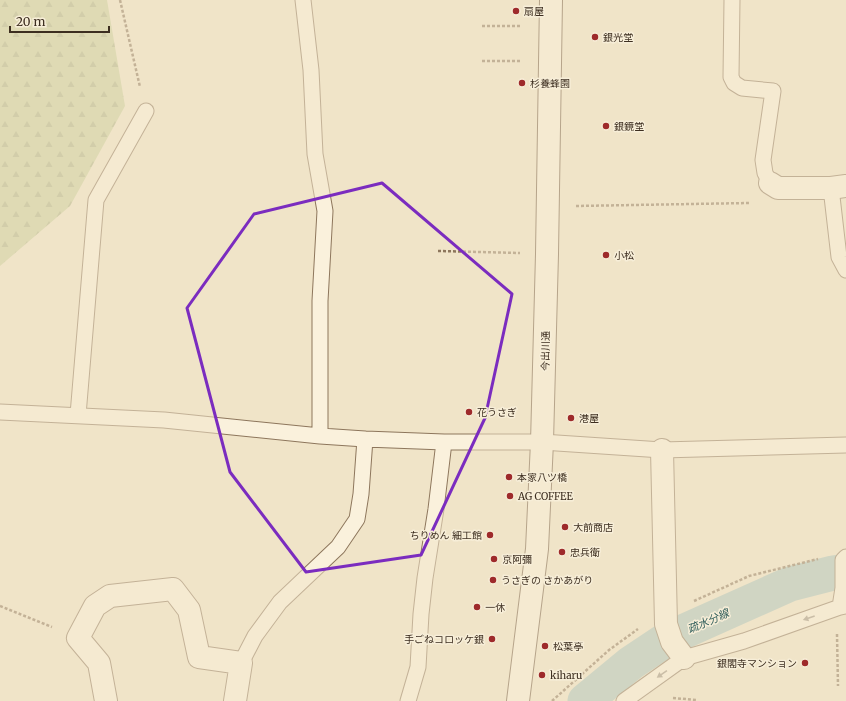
<svg xmlns="http://www.w3.org/2000/svg" width="846" height="701" font-family="Merriweather,'Noto Sans JP',serif">
<style>
.forest{fill:url(#forest-firs)}
.lines{fill:none;stroke-linecap:round;stroke-linejoin:round}
.canal{stroke:#a9c4bc;stroke-width:35}
.service-casing{stroke:#8d765c;stroke-width:17}
.minor-casing{stroke:#8d765c;stroke-width:24}
.secondary-casing{stroke:#6f573f;stroke-width:24}
.path{stroke:#8d765c;stroke-width:2.5;stroke-dasharray:3 2;stroke-linecap:butt}
.service{stroke:#faf1dc;stroke-width:15}
.minor{stroke:#faf1dc;stroke-width:22}
.secondary{stroke:#faf1dc;stroke-width:22}
.oneway{fill:#9c907e}
.marked{fill:none;stroke:#7b2cbf;stroke-width:3;stroke-linejoin:round}
.poi-dot{fill:#9e2a2b;stroke:#f7eed8;stroke-width:1.5}
.labels{text-anchor:middle;stroke-width:3;stroke-linejoin:round;paint-order:stroke}
.poi-label{font-size:10px;fill:#3d2e20;stroke:#f7eed8;text-anchor:start}
.street-label{font-size:10px;fill:#3d2e20;stroke:#f7eed8}
.water-label{font-size:11px;font-style:italic;fill:#2f5d5a;stroke:#f7eed8}
</style>
<defs>
<pattern id="forest-firs" width="22" height="20" patternUnits="userSpaceOnUse"><rect width="22" height="20" fill="#c9cf9b"/><path d="M5 1l3.5 6h-7zM16 11l3.5 6h-7z" fill="#aeb285"/></pattern>
</defs>
<rect width="100%" height="100%" fill="#f0e4c8"/>
<!-- forest -->
<path class="forest" d="M 0,0 L 107,0 L 125,106 L 70,206 L 0,266 Z"/>
<g class="lines">
<!-- canal -->
<path class="canal" d="M 585,701 L 631,663 L 667,639 L 790,584 L 833,573 L 846,571"/>
<defs>
<path id="service" d="M 303,0 L 311,70 L 315,154 L 325,211 L 320,301 L 320,436
M 732,0 L 731,77 L 734,83 L 742,88 L 773,91 L 763,160 L 765,173 L 770,183
M 831,188 L 839,257 L 846,270
M 0,412 L 164,420 L 320,436 L 365,439 L 444,442 L 542,442 L 662,450 L 846,445
M 78,415 L 96,200 L 146,111
M 840,607 L 843,588 L 843,560 L 846,557
M 241,663 L 255,636 L 280,602 L 338,547 L 357,519 L 361,494 L 365,439
M 408,701 L 418,667 L 421,614 L 425,578 L 436,509 L 444,442
M 624,701 L 684,658 L 744,641 L 840,607 L 846,606"/>
<path id="minor" d="M 770,183 L 778,188 L 831,188 L 846,186
M 662,450 L 666,624 L 672,642 L 684,658
M 106,701 L 99,663 L 78,638 L 95,606 L 110,596 L 173,589 L 189,610 L 199,657 L 241,663 L 235,701"/>
<path id="secondary" d="M 518,701 L 537,549 L 542,442 L 547,254 L 551,0"/>
</defs>
<!-- service casing -->
<use href="#service" class="service-casing"/>
<!-- minor casing -->
<use href="#minor" class="minor-casing"/>
<!-- secondary casing -->
<use href="#secondary" class="secondary-casing"/>
<!-- path -->
<path class="path" d="M 120,0 L 140,87
M 482,26 L 522,26
M 482,61 L 522,61
M 576,206 L 749,203
M 438,251 L 520,253
M 694,601 L 749,576 L 818,559
M 0,606 L 52,627
M 837,634 L 838,686
M 673,698 L 697,700
M 552,701 L 609,650 L 638,629"/>
<!-- service -->
<use href="#service" class="service"/>
<!-- minor -->
<use href="#minor" class="minor"/>
<!-- secondary -->
<use href="#secondary" class="secondary"/>
</g>
<!-- one-way arrows -->
<defs><path id="oneway-solid" d="M-6-.8H1V-3.2L6.5 0L1 3.2V.8H-6Z"/></defs>
<g class="oneway">
<use href="#oneway-solid" transform="translate(809 618) rotate(161)"/>
<use href="#oneway-solid" transform="translate(662 674) rotate(145)"/>
</g>
<!-- marked area -->
<path d="M0 0H846V701H0ZM 382,183 L 512,294 L 485,418 L 421,555 L 306,572 L 230,472 L 187,308 L 254,214 Z" fill="#f0e4c8" fill-opacity=".55" fill-rule="evenodd"/>
<path class="marked" d="M 382,183 L 512,294 L 485,418 L 421,555 L 306,572 L 230,472 L 187,308 L 254,214 Z"/>
<!-- markers -->
<g class="poi-dot">
<circle cx="516" cy="11" r="4"/>
<circle cx="595" cy="37" r="4"/>
<circle cx="522" cy="83" r="4"/>
<circle cx="606" cy="126" r="4"/>
<circle cx="606" cy="255" r="4"/>
<circle cx="469" cy="412" r="4"/>
<circle cx="571" cy="418" r="4"/>
<circle cx="509" cy="477" r="4"/>
<circle cx="510" cy="496" r="4"/>
<circle cx="565" cy="527" r="4"/>
<circle cx="490" cy="535" r="4"/>
<circle cx="562" cy="552" r="4"/>
<circle cx="494" cy="559" r="4"/>
<circle cx="493" cy="580" r="4"/>
<circle cx="477" cy="607" r="4"/>
<circle cx="492" cy="639" r="4"/>
<circle cx="545" cy="646" r="4"/>
<circle cx="805" cy="663" r="4"/>
<circle cx="542" cy="675" r="4"/>
</g>
<g class="labels">
<!-- poi labels -->
<g class="poi-label">
<text x="524" y="15">扇屋</text>
<text x="603" y="41">銀光堂</text>
<text x="530" y="87">杉養蜂園</text>
<text x="614" y="130">銀鏡堂</text>
<text x="614" y="259">小松</text>
<text x="477" y="416">花うさぎ</text>
<text x="579" y="422">港屋</text>
<text x="517" y="481">本家八ツ橋</text>
<text x="518" y="500">AG COFFEE</text>
<text x="573" y="531">大前商店</text>
<text x="482" y="539" text-anchor="end">ちりめん 細工館</text>
<text x="570" y="556">忠兵衛</text>
<text x="502" y="563">京阿彌</text>
<text x="501" y="584">うさぎの さかあがり</text>
<text x="485" y="611">一休</text>
<text x="484" y="643" text-anchor="end">手ごねコロッケ銀</text>
<text x="553" y="650">松葉亭</text>
<text x="797" y="667" text-anchor="end">銀閣寺マンション</text>
<text x="550" y="679">kiharu</text>
</g>
<!-- street labels -->
<g class="street-label">
<text transform="translate(545 351) rotate(-89)" y="4">今出川通</text>
</g>
<!-- water labels -->
<g class="water-label">
<text transform="translate(708 621) rotate(-24)" y="4">疏水分線</text>
</g>
</g>
<!-- scale -->
<path d="M10 26v6h99v-6" fill="none" stroke="#3d2e20" stroke-width="2"/>
<text x="16" y="26" font-size="12" fill="#3d2e20" stroke="#f7eed8" stroke-width="3" paint-order="stroke">20 m</text>
</svg>
